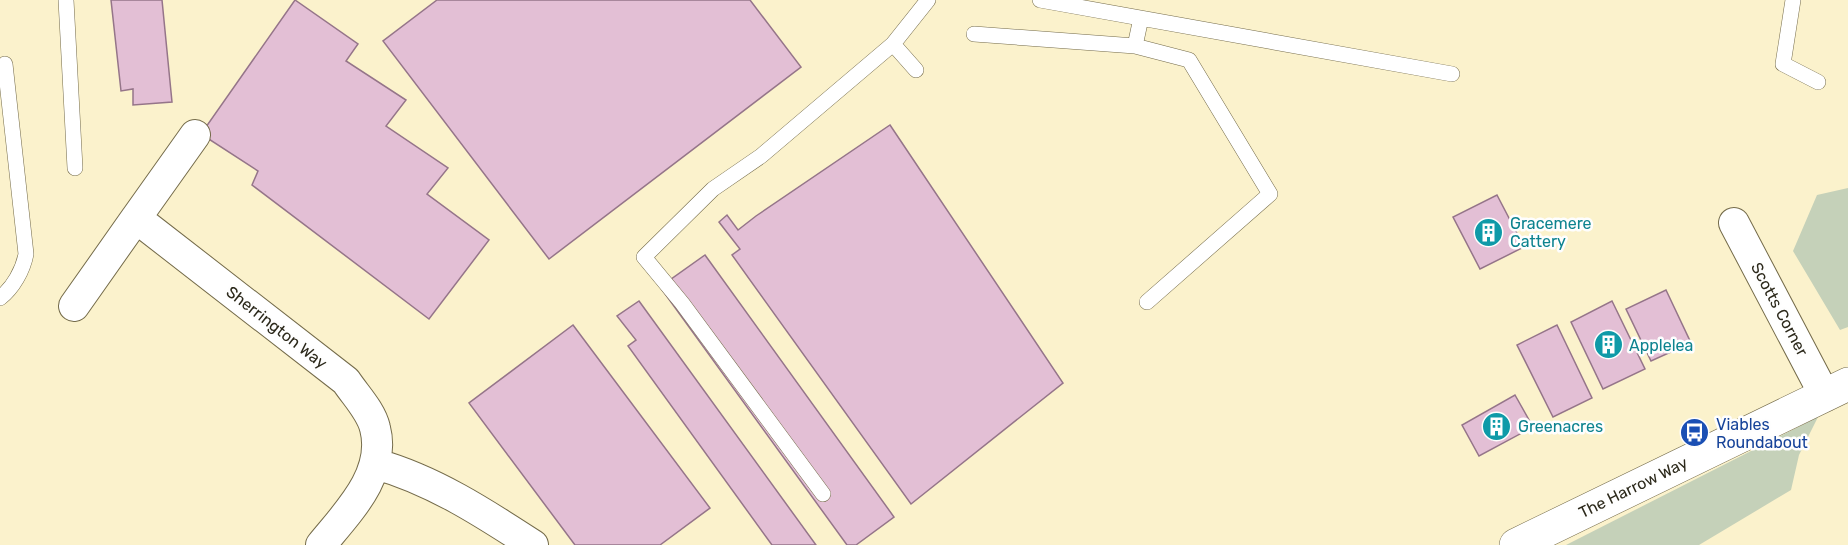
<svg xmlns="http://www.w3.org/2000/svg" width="1848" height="545" font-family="Rubik,sans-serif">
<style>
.green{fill:#c5d1b9}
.building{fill:#e3bfd5;stroke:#957589;stroke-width:1.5}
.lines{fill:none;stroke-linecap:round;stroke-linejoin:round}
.service-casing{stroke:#746b4a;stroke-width:16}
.minor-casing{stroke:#746b4a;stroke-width:32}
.tertiary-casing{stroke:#746b4a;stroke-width:34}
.service{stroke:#fff;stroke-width:15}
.minor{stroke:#fff;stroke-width:30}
.tertiary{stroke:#fff;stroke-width:33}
.labels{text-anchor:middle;stroke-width:5;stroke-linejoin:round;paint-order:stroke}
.culture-label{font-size:16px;fill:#0d838f;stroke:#fefefe;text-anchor:start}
.street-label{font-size:16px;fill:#2c291b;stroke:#fefefe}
.transit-label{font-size:16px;fill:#164399;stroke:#fefefe;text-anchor:start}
</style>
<rect width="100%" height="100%" fill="#fbf2cc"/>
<!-- green -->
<path class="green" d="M 1848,188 L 1848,327 L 1840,330 L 1793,251 L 1817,195 Z
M 1818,417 L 1799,455 L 1791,490 L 1699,545 L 1566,545 Z"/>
<!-- building -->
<path class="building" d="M 111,0 L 162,0 L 172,102 L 133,105 L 133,89 L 121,91 Z
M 295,0 L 358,44 L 346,61 L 406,100 L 386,126 L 448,168 L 427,194 L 489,240 L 429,319 L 252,185 L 258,171 L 201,134 Z
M 437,0 L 750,0 L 801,67 L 549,259 L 383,41 Z
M 890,125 L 1063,383 L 911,504 L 732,255 L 740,249 L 719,222 L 727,215 L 738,230 L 756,216 Z
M 1497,195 L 1524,247 L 1480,269 L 1453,217 Z
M 705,255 L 894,517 L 856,545 L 847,545 L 660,287 Z
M 1666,290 L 1691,343 L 1651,361 L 1626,309 Z
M 639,301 L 816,545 L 772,545 L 628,346 L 636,340 L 617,316 Z
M 1612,301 L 1645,369 L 1603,389 L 1571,322 Z
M 573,325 L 710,508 L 660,545 L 575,545 L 469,403 Z
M 1557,325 L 1592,398 L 1553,417 L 1517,345 Z
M 1515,395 L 1533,427 L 1479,456 L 1462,425 Z"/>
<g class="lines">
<defs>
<path id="service" d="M 66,0 L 75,168
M 1040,0 L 1452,74
M 1793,0 L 1783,64 L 1818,82
M 1141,18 L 1135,46 L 1189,60 L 1270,194 L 1147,302
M 974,34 L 1135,46
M 916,70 L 893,44 L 928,0
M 0,298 C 13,288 23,270 26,254 L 5,64
M 823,494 L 682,303 L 644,257 L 713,189 L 761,156 L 893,44"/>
<path id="minor" d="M 195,135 L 136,218 L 346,381 C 356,396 371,411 375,428 C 387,474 347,513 321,545
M 1734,223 L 1825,396
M 74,306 L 136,218
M 376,464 C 433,480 484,513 533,545"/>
<path id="tertiary" d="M 1516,545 L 1848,384"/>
</defs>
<!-- service casing -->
<use href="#service" class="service-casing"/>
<!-- minor casing -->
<use href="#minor" class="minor-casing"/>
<!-- tertiary casing -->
<use href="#tertiary" class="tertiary-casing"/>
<!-- service -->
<use href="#service" class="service"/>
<!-- minor -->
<use href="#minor" class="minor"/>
<!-- tertiary -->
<use href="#tertiary" class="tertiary"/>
</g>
<!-- icons -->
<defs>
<symbol id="building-disc" viewBox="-11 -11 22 22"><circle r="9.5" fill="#0f9aa8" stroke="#fefefe"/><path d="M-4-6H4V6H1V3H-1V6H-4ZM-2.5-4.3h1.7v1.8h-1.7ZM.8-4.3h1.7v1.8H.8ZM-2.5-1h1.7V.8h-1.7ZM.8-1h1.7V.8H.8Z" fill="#fff"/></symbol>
<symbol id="bus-disc" viewBox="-11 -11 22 22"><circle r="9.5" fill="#1a4fb4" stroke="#fefefe"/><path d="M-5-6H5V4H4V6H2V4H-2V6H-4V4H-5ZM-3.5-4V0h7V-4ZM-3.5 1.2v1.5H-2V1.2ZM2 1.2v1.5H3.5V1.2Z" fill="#fff"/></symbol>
</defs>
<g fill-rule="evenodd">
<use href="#building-disc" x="1472" y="216" width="33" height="33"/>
<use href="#building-disc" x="1592" y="328" width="33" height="33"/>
<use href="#building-disc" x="1480" y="410" width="33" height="33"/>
<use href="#bus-disc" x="1678" y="416" width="33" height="33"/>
</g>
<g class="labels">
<!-- culture labels -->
<g class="culture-label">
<text x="1510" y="229">Gracemere<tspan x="1510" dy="18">Cattery</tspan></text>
<text x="1629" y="351">Applelea</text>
<text x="1518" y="432">Greenacres</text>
</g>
<!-- street labels -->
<g class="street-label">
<text transform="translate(1780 309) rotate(62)" y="6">Scotts Corner</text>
<text transform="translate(277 327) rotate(38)" y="6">Sherrington Way</text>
<text transform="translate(1633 487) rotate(-26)" y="6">The Harrow Way</text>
</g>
<!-- transit labels -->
<g class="transit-label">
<text x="1716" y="430">Viables<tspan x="1716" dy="18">Roundabout</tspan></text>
</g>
</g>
</svg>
